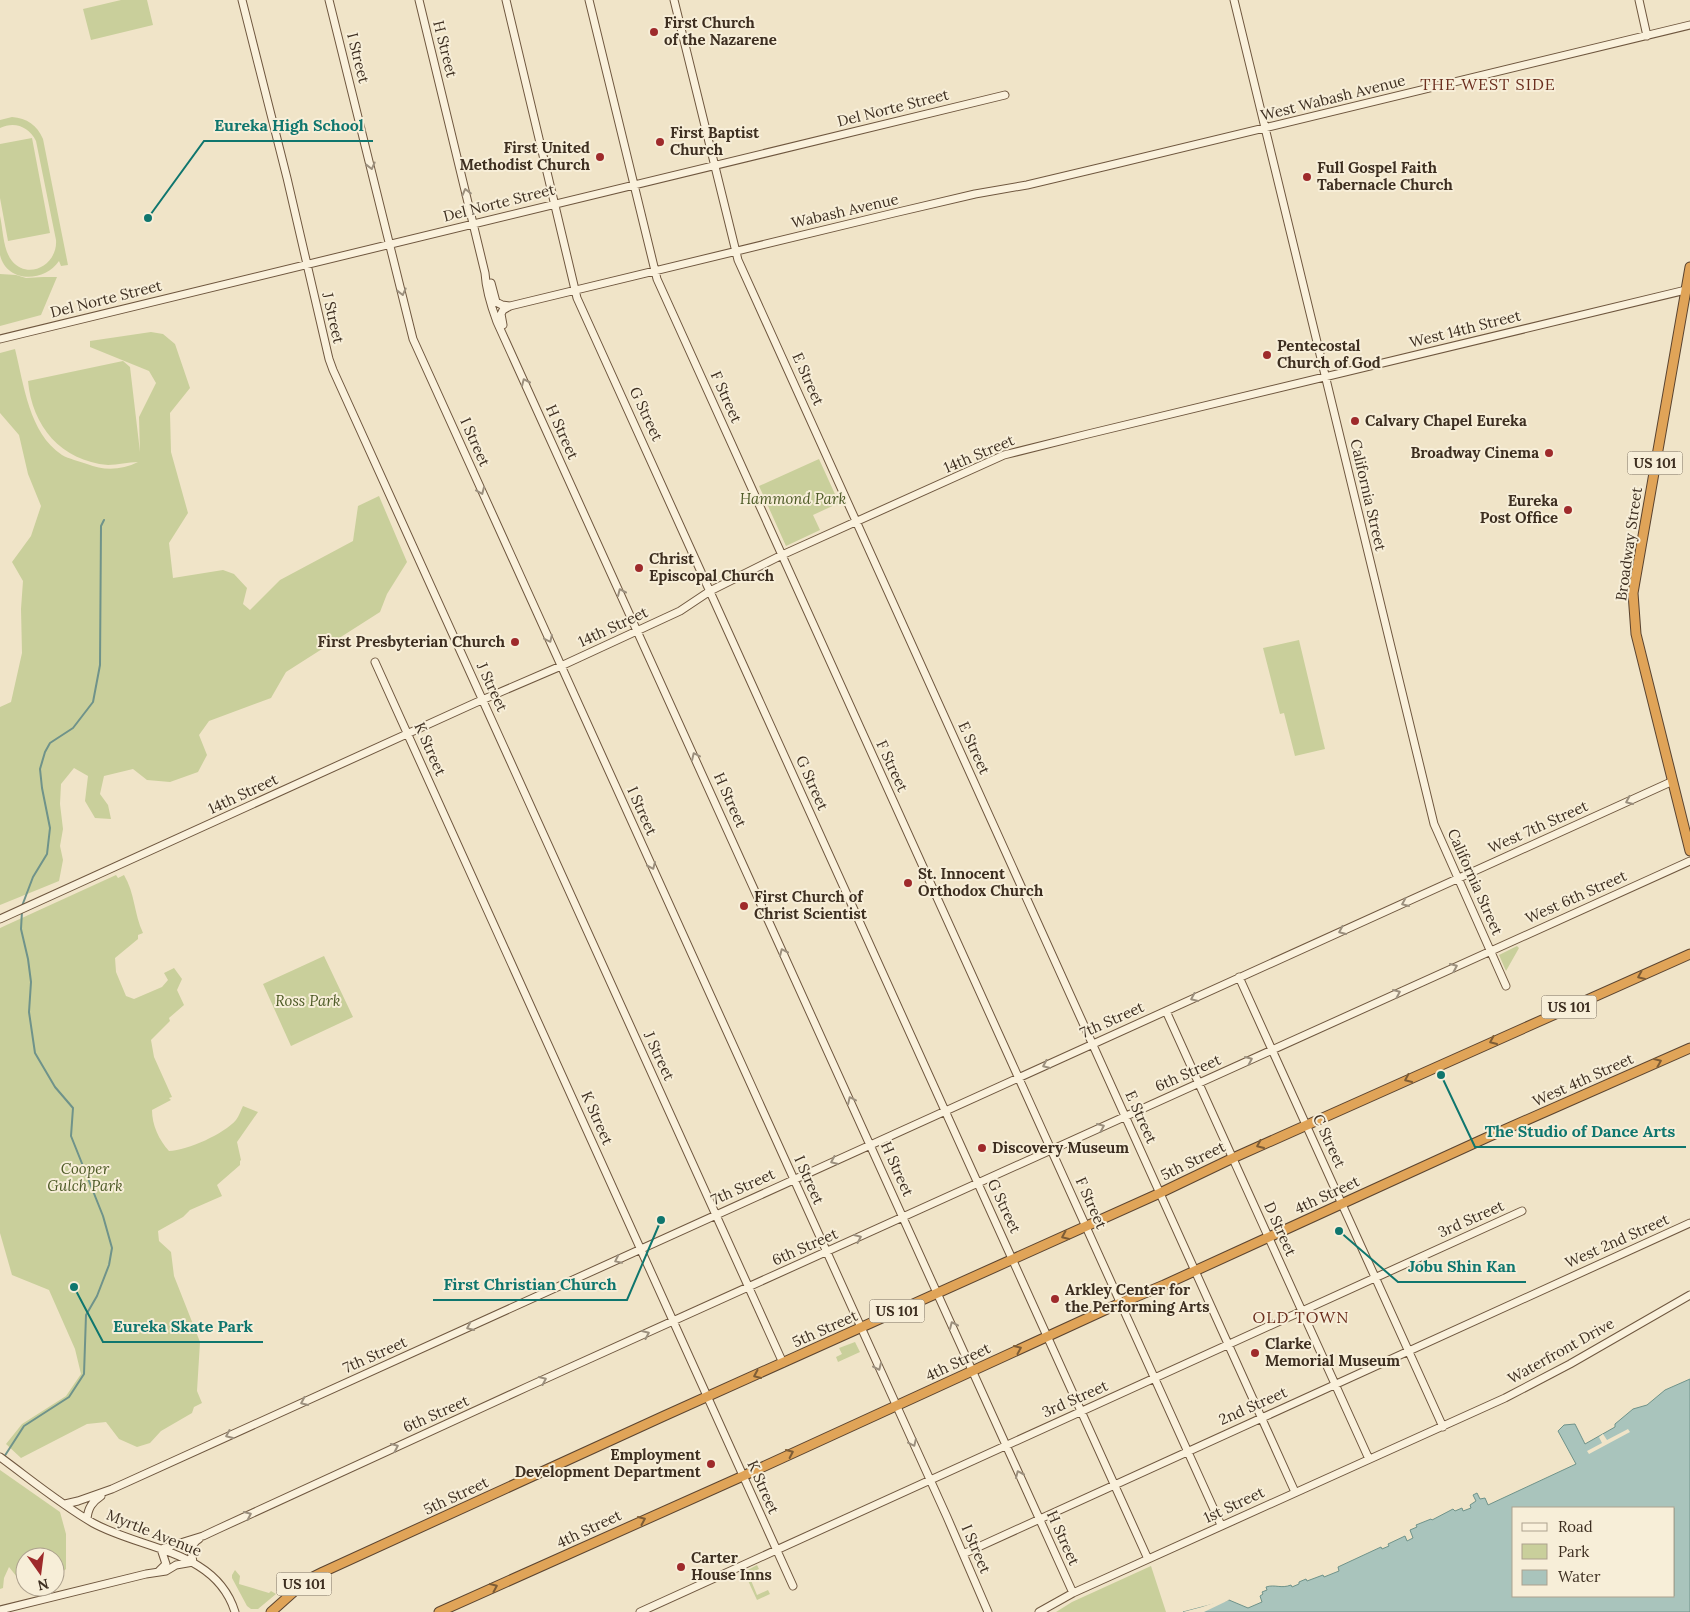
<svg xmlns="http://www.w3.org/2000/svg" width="1690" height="1612" font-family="Lora,serif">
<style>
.green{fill:#c9cf9b}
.water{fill:#a9c4bc;stroke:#6f938a;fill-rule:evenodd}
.pier{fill:#f0e4c8}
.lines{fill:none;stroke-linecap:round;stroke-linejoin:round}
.stream{stroke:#6f938a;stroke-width:2}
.secondary-casing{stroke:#6f573f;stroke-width:9}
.highway-casing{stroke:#5b4430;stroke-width:11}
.secondary{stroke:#faf1dc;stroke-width:7}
.highway{stroke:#e0a458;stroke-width:9}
.oneway{stroke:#9c907e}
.oneway2{stroke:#7e5d36}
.poi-dot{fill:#9e2a2b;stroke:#f7eed8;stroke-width:2}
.labels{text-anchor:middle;stroke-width:4;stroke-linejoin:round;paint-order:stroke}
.shield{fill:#f7eed8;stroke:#756857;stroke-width:1}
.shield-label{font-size:14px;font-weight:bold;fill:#3d2e20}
.poi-label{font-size:15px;font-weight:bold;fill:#3d2e20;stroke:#f7eed8;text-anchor:start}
.street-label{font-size:15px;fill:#3d2e20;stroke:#f7eed8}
.park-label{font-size:15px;font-style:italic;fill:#4d5a26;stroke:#f7eed8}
.neighbourhood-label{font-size:16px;letter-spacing:1px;fill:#6b2e1e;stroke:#f7eed8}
.leader{fill:none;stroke:#0f766e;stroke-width:2}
.callout-dot{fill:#0f766e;stroke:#f7eed8;stroke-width:2}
.callout-label{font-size:16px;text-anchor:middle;font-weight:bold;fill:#0f766e;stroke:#f7eed8;stroke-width:4;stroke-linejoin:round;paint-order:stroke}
</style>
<rect width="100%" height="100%" fill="#f0e4c8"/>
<!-- green -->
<path class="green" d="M 121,0 L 147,0 L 153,25 L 91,40 L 83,9 Z
M 12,117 C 27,118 37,125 43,139 L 68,265 L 61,266 L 59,261 C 45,282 7,284 0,255 C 0,243 0,228 0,216 C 3,229 3,250 12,261 C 29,281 58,264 56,240 L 36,141 C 29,127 15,121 0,128 L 0,120 Z
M 32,138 L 50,233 L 8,241 L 0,198 L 0,144 Z
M 0,274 L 16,275 L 26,278 L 43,277 L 57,277 L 41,315 L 0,326 Z
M 151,332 L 163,334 L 175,344 L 190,388 L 170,413 L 171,452 L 188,513 L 169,543 L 173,578 L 223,570 L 234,574 L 247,588 L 243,604 L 250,610 L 280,580 L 353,541 L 358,506 L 379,496 L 407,562 L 387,594 L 380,612 L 286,672 L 271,698 L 209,721 L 199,735 L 207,755 L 198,772 L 170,782 L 147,780 L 133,769 L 104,776 L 100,794 L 108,805 L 111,819 L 95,818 L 85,801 L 88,776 L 74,768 L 61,784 L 60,804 L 63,829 L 60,846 L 63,860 L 59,881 L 0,905 L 0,707 L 11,702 L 22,653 L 21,609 L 23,581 L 12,562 L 31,536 L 41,506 L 28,474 L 19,435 L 0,413 L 0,353 L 15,349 C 24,385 29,433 62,455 C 69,459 79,461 87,464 C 104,471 122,470 138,462 C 128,462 118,465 108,465 C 61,461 32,426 28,381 L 123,361 L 130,367 L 140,452 L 139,417 L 156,383 L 149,371 L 90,347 L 90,341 Z
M 819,459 L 839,503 L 813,515 L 820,530 L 786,546 L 759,486 Z
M 1299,640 L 1325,749 L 1295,756 L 1284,713 L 1280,714 L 1263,648 Z
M 116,875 L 118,878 L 124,875 C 135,893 134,914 143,933 L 138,935 L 138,939 L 115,958 L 116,972 L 126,996 L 134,999 L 162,987 L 168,980 L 164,973 L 174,968 L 182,979 L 177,990 L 184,1005 L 169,1018 L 170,1021 L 151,1040 L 154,1057 L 172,1097 L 169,1098 L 171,1100 L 152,1110 C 152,1125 159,1140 169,1151 C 188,1150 224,1134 236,1120 C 239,1116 241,1110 243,1106 L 258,1112 L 237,1142 L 241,1160 L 240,1161 L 240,1165 L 217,1185 L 222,1196 L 190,1210 L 183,1217 L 158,1231 L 159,1241 L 171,1252 L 174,1276 L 200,1342 L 197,1391 L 202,1403 L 194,1407 L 192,1413 L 161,1431 L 150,1443 L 137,1447 L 119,1439 L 106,1422 L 87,1424 L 21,1458 L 6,1444 L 22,1424 L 66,1396 L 81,1374 L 75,1349 L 49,1290 L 12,1275 L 0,1233 L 0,928 Z
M 1517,946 L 1519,948 L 1506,971 L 1499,955 Z
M 324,956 L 353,1017 L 291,1046 L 263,984 Z
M 855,1342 L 860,1352 L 838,1362 L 836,1357 L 842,1354 L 839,1348 Z
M 0,1470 L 60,1512 L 66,1534 L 66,1569 L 55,1578 L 55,1557 L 25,1557 L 25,1587 L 21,1586 L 17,1577 L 9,1567 L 4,1578 L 3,1588 L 0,1589 Z
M 757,1565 L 759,1569 L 750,1573 L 750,1578 L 757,1595 L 768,1590 L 770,1594 L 757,1600 L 744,1572 Z
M 1151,1566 L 1166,1612 L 1056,1612 L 1072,1602 Z
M 235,1570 L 240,1576 L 239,1584 L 269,1593 L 271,1591 L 276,1594 L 258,1609 L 251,1609 L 247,1606 L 232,1578 L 232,1575 Z"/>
<!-- water -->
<path class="water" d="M 1690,1379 L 1690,1612 L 1183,1612 L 1229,1600 L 1248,1608 L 1262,1602 L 1260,1596 L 1263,1594 L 1262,1592 L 1267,1590 L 1266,1587 C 1275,1584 1281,1589 1291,1585 L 1292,1587 L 1299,1584 L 1299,1582 L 1306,1579 L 1307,1581 L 1323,1575 L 1324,1577 L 1339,1571 L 1338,1567 L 1381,1547 L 1382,1549 L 1389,1546 L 1388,1544 L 1405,1536 L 1407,1541 L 1413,1538 L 1410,1530 L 1417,1527 L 1416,1525 L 1431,1519 L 1432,1520 L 1453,1509 L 1455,1511 L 1462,1508 L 1463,1511 L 1471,1508 L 1470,1505 L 1476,1501 L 1473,1495 L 1477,1493 L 1480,1499 L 1485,1498 L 1488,1505 L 1576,1464 L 1558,1431 L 1564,1425 L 1575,1424 L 1585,1444 L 1615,1427 L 1615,1424 L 1633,1409 L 1647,1405 L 1665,1390 ZM 1514,1508 L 1674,1508 L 1674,1596 L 1514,1596 Z"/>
<!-- pier -->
<path class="pier" d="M 1628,1429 L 1630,1432 L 1589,1454 L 1587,1451 L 1602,1443 L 1599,1437 L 1603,1434 L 1607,1440 Z
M 1228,1598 L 1229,1600 L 1204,1612 L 1183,1612 L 1202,1607 Z"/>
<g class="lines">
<!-- stream -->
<path class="stream" d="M 22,906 L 33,877 L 47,854 L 50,828 L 42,788 L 40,769 L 45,752 L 50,743 L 73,728 L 93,702 L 100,665 L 101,526 L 104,520
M 4,1457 L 24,1426 L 69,1397 L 84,1374 L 86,1315 L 97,1296 L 109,1265 L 112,1248 L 103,1216 L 71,1136 L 73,1108 L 55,1087 L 35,1053 L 29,1012 L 31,982 L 28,959 L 21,929 L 22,911"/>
<defs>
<path id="secondary" d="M 242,0 L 287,178 L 329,359 L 333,370 L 783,1363
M 329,0 L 413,339 L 947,1517 L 988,1612
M 419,0 L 485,273 C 486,290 491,306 497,322 L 1073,1593
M 506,0 L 577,298 L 1148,1559
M 589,0 L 657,279 L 1221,1525
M 674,0 L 738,260 L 1295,1492
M 1234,0 L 1434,824 L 1506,986
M 1639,0 L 1647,36
M 491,283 L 496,302 L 502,305 L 510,306
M 503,325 L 501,314 L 503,310 L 510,306 L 894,213 L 975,194 L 1027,185 L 1107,166 L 1690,25
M 0,339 L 1005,95
M 375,662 L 793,1586
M 0,919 L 475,703 L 561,666 L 680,611 L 710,591 L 782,555 L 1004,455 L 1088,434 L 1690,289
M 1239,977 L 1443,1427
M 1166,1011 L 1369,1459
M 0,1457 C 30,1479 60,1504 93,1523 C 142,1550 216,1550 235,1612
M 65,1504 L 78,1501 L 112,1489 L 1673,781
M 87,1519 C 88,1508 92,1502 101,1496
M 161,1549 L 203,1536 L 218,1529 L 527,1387 L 1690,861
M 963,1554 L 1690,1223
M 193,1562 C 191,1553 190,1544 199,1539
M 159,1571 L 166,1564 L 161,1549
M 0,1610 L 146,1574 L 166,1571 L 176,1565 L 193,1562
M 640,1612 L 1522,1211
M 1039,1612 L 1073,1593 L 1505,1398 L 1570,1364 L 1690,1295"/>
<path id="highway" d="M 1690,267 L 1633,593 L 1636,634 L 1690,851
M 271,1612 L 307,1580 L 323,1572 L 664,1416 L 1160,1193 L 1233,1158 L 1690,954
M 439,1612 L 743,1476 L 1116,1305 L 1164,1285 L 1488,1137 L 1690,1048"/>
</defs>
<!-- secondary casing -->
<use href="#secondary" class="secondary-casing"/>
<!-- highway casing -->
<use href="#highway" class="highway-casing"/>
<!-- secondary -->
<use href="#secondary" class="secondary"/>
<!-- highway -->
<use href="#highway" class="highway"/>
</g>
<!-- one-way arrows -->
<defs><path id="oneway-chevron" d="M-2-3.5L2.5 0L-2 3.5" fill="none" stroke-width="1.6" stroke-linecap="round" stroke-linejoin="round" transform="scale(1.25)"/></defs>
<g class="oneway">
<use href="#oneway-chevron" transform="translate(371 166) rotate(76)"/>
<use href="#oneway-chevron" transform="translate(466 192) rotate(-104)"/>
<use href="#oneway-chevron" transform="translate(402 292) rotate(76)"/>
<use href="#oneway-chevron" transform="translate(525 382) rotate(-114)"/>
<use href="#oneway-chevron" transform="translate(481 491) rotate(67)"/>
<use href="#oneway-chevron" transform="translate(621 592) rotate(-114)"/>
<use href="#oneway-chevron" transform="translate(549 639) rotate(65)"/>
<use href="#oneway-chevron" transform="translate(695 756) rotate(-115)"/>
<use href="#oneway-chevron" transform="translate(1629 801) rotate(156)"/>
<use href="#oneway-chevron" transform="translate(652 866) rotate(66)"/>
<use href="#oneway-chevron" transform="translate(1405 903) rotate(156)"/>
<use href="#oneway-chevron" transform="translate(1342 931) rotate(156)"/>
<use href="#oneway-chevron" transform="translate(783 952) rotate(-114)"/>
<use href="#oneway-chevron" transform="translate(1454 967) rotate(-24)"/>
<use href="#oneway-chevron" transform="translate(1397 993) rotate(-24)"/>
<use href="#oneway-chevron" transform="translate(1194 998) rotate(156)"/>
<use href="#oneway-chevron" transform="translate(1249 1060) rotate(-24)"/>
<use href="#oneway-chevron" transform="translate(1046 1065) rotate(156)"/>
<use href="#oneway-chevron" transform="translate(851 1100) rotate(-115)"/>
<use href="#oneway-chevron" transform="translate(1101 1127) rotate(-24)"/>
<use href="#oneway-chevron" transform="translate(834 1161) rotate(156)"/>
<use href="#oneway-chevron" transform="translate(858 1238) rotate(-24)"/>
<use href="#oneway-chevron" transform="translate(618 1260) rotate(154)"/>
<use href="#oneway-chevron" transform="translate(953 1325) rotate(-114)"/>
<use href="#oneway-chevron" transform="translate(470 1327) rotate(155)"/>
<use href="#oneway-chevron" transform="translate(646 1334) rotate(-24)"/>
<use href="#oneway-chevron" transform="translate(878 1367) rotate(66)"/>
<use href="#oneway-chevron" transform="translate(543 1380) rotate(-24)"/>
<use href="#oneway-chevron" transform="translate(304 1402) rotate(156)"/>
<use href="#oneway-chevron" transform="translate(229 1435) rotate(156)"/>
<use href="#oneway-chevron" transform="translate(913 1443) rotate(65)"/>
<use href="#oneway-chevron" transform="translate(395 1447) rotate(-25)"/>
<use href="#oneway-chevron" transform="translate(1019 1474) rotate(-114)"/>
<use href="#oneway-chevron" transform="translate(248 1515) rotate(-25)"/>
</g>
<g class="oneway2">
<use href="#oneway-chevron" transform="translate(1641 976) rotate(156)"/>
<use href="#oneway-chevron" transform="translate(1493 1041) rotate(156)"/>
<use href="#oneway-chevron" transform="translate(1658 1062) rotate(-23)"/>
<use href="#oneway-chevron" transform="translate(1408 1079) rotate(155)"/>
<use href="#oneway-chevron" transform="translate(1260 1145) rotate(156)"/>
<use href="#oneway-chevron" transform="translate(1065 1236) rotate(156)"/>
<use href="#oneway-chevron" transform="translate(1018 1349) rotate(-24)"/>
<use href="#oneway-chevron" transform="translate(757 1375) rotate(156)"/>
<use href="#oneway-chevron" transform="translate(790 1453) rotate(-25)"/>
<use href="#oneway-chevron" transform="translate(642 1520) rotate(-24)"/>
<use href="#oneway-chevron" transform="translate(494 1587) rotate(-24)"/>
</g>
<!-- markers -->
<g class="poi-dot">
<circle cx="654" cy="32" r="5"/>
<circle cx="660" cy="142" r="5"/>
<circle cx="600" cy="157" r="5"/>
<circle cx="1307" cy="177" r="5"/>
<circle cx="1267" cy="355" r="5"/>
<circle cx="1355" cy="421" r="5"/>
<circle cx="1549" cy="453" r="5"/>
<circle cx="1568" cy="510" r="5"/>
<circle cx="639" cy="568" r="5"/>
<circle cx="515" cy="642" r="5"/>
<circle cx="908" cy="883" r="5"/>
<circle cx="744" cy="906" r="5"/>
<circle cx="982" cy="1148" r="5"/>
<circle cx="1055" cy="1299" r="5"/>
<circle cx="1255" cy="1353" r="5"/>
<circle cx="711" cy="1464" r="5"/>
<circle cx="681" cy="1567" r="5"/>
</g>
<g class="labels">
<!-- shield labels -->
<g class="shield">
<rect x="1627.5" y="451.5" width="55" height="23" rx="4"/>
<rect x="1541.5" y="995.5" width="55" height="23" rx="4"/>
<rect x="869.5" y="1299.5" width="55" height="23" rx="4"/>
<rect x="276.5" y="1572.5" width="55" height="23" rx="4"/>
</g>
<g class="shield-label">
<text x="1655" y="468">US 101</text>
<text x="1569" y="1012">US 101</text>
<text x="897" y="1316">US 101</text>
<text x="304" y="1589">US 101</text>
</g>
<!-- poi labels -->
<g class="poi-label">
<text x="664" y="28">First Church<tspan x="664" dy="17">of the Nazarene</tspan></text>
<text x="670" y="138">First Baptist<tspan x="670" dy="17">Church</tspan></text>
<text x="590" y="153" text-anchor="end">First United<tspan x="590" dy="17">Methodist Church</tspan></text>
<text x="1317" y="173">Full Gospel Faith<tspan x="1317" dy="17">Tabernacle Church</tspan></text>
<text x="1277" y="351">Pentecostal<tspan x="1277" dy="17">Church of God</tspan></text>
<text x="1365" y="426">Calvary Chapel Eureka</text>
<text x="1539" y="458" text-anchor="end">Broadway Cinema</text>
<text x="1558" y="506" text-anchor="end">Eureka<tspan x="1558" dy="17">Post Office</tspan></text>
<text x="649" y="564">Christ<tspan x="649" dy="17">Episcopal Church</tspan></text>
<text x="505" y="647" text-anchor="end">First Presbyterian Church</text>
<text x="918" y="879">St. Innocent<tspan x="918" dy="17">Orthodox Church</tspan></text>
<text x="754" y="902">First Church of<tspan x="754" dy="17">Christ Scientist</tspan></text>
<text x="992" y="1153">Discovery Museum</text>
<text x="1065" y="1295">Arkley Center for<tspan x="1065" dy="17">the Performing Arts</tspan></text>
<text x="1265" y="1349">Clarke<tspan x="1265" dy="17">Memorial Museum</tspan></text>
<text x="701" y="1460" text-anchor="end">Employment<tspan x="701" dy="17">Development Department</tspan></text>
<text x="691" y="1563">Carter<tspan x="691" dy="17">House Inns</tspan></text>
</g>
<!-- street labels -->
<g class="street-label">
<text transform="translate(445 49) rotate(76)" y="5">H Street</text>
<text transform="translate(358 58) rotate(76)" y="5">I Street</text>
<text transform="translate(1333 98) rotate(-14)" y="5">West Wabash Avenue</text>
<text transform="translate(893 108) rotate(-14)" y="5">Del Norte Street</text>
<text transform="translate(499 203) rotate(-14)" y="5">Del Norte Street</text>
<text transform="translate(845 211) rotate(-13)" y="5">Wabash Avenue</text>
<text transform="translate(106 299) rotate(-14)" y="5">Del Norte Street</text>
<text transform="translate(333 318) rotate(77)" y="5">J Street</text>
<text transform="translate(1465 329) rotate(-14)" y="5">West 14th Street</text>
<text transform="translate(808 379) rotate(66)" y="5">E Street</text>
<text transform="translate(726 397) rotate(66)" y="5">F Street</text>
<text transform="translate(646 414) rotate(65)" y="5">G Street</text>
<text transform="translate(562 432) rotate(66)" y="5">H Street</text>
<text transform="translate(475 442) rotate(66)" y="5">I Street</text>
<text transform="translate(979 454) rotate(-23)" y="5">14th Street</text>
<text transform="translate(1368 495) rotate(77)" y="5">California Street</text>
<text transform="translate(1629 544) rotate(-82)" y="5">Broadway Street</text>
<text transform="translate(613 627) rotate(-25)" y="5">14th Street</text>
<text transform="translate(492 687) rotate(65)" y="5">J Street</text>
<text transform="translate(974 748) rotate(66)" y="5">E Street</text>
<text transform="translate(430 749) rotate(66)" y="5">K Street</text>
<text transform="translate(892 766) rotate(65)" y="5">F Street</text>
<text transform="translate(812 783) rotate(66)" y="5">G Street</text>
<text transform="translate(243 794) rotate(-25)" y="5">14th Street</text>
<text transform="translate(730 800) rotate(66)" y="5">H Street</text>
<text transform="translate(642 811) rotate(66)" y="5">I Street</text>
<text transform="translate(1538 827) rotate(-24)" y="5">West 7th Street</text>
<text transform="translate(1475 882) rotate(66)" y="5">California Street</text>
<text transform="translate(1576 897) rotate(-24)" y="5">West 6th Street</text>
<text transform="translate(1112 1020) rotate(-24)" y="5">7th Street</text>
<text transform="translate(659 1056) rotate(65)" y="5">J Street</text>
<text transform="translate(1188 1073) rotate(-24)" y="5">6th Street</text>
<text transform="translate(1583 1080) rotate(-24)" y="5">West 4th Street</text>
<text transform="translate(1141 1117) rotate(66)" y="5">E Street</text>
<text transform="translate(597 1118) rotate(66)" y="5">K Street</text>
<text transform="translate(1329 1141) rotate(65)" y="5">C Street</text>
<text transform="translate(1193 1161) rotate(-26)" y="5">5th Street</text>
<text transform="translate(897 1169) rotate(66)" y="5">H Street</text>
<text transform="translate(809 1180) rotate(66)" y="5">I Street</text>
<text transform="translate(743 1187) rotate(-24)" y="5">7th Street</text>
<text transform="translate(1327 1195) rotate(-25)" y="5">4th Street</text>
<text transform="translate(1091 1203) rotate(66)" y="5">F Street</text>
<text transform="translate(1004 1206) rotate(65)" y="5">G Street</text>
<text transform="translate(1471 1219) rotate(-24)" y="5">3rd Street</text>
<text transform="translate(1280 1229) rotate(66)" y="5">D Street</text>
<text transform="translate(1617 1241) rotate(-24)" y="5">West 2nd Street</text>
<text transform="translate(805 1247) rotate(-24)" y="5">6th Street</text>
<text transform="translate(825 1329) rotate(-24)" y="5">5th Street</text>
<text transform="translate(1561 1351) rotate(-29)" y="5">Waterfront Drive</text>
<text transform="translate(375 1355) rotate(-24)" y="5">7th Street</text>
<text transform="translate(958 1362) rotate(-25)" y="5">4th Street</text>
<text transform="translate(1075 1399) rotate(-24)" y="5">3rd Street</text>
<text transform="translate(1253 1406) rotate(-24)" y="5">2nd Street</text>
<text transform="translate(436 1414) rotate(-24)" y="5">6th Street</text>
<text transform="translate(763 1487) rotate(66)" y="5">K Street</text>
<text transform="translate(456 1496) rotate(-25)" y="5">5th Street</text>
<text transform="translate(1234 1505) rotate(-25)" y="5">1st Street</text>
<text transform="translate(589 1529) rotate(-25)" y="5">4th Street</text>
<text transform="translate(154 1533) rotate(22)" y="5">Myrtle Avenue</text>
<text transform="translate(1063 1538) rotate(66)" y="5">H Street</text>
<text transform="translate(976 1549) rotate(67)" y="5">I Street</text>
</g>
<!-- park labels -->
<g class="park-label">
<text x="793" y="504">Hammond Park</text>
<text x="308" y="1006">Ross Park</text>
<text x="85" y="1174">Cooper<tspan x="85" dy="17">Gulch Park</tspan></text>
</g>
<!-- neighbourhood labels -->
<g class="neighbourhood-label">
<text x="1488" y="90">THE WEST SIDE</text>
<text x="1301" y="1323">OLD TOWN</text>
</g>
</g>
<!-- callouts -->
<path class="leader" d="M148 218L204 141H373M1441 1075L1475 1147H1686M1339 1231L1398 1282H1526M661 1220L627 1300H433M74 1287L103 1342H263"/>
<g class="callout-dot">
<circle cx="148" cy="218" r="5"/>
<circle cx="1441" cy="1075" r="5"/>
<circle cx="1339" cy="1231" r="5"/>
<circle cx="661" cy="1220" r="5"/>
<circle cx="74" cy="1287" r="5"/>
</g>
<g class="callout-label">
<text x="289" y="131">Eureka High School</text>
<text x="1580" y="1137">The Studio of Dance Arts</text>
<text x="1462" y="1272">Jobu Shin Kan</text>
<text x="530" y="1290">First Christian Church</text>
<text x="183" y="1332">Eureka Skate Park</text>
</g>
<!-- legend -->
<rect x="1512" y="1507" width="162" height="90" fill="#f7eed8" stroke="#ada18e"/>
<rect x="1522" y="1523" width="25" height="8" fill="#faf1dc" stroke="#ada18e"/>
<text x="1558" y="1532" font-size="15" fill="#3d2e20">Road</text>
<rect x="1522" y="1544" width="25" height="15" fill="#c9cf9b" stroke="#ada18e"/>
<text x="1558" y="1557" font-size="15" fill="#3d2e20">Park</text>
<rect x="1522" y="1570" width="25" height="15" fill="#a9c4bc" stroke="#ada18e"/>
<text x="1558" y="1582" font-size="15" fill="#3d2e20">Water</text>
<!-- north arrow -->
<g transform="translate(40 1572) rotate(166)"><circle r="24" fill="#f7eed8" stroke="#ada18e"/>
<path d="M0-4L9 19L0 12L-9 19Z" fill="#9e2a2b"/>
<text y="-8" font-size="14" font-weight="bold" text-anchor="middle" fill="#3d2e20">N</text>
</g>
</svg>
